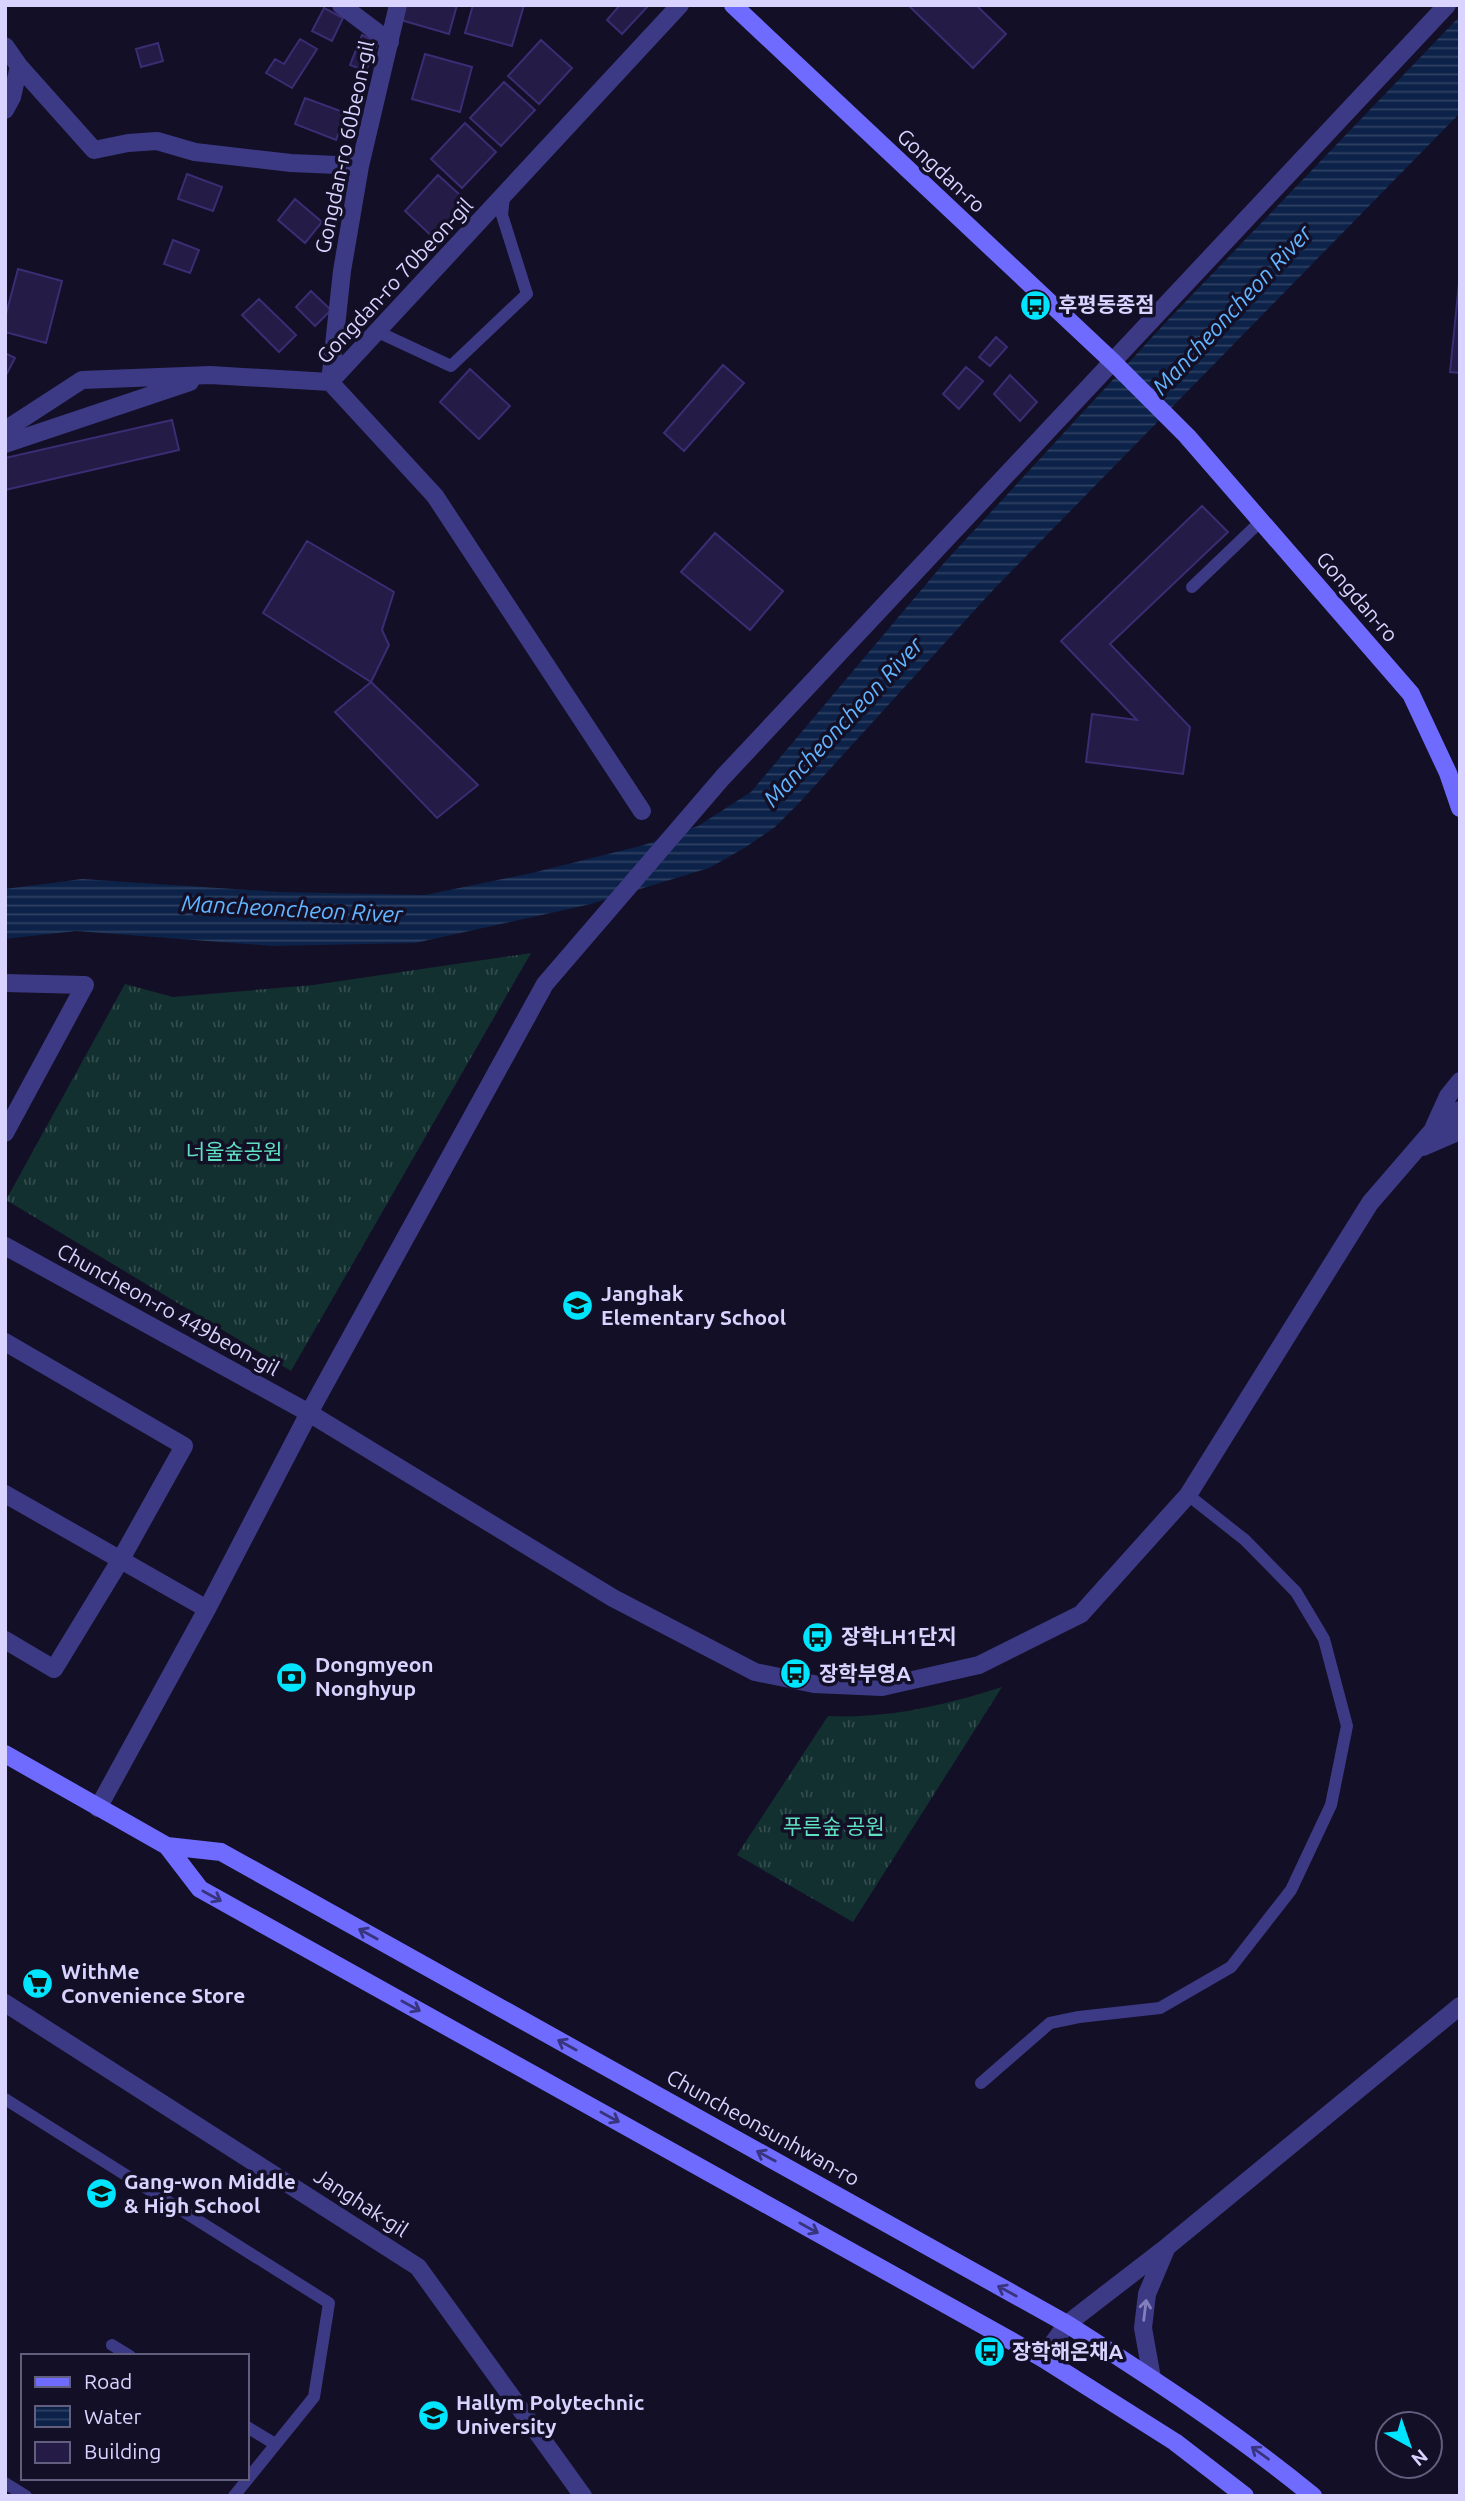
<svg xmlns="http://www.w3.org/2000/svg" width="1465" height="2501" font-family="Ubuntu,'Noto Sans KR',sans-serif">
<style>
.grass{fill:url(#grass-tufts)}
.water{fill:url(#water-rules)}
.building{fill:#241b47;stroke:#3b2d73;stroke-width:2}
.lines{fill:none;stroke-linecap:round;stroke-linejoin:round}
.lane{stroke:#3d3a85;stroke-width:12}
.street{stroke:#3d3a85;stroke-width:18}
.secondary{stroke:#6f6bff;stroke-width:18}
.oneway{stroke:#38347d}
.oneway2{stroke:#837fbc}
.labels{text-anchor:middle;stroke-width:7;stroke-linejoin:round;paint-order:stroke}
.street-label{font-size:21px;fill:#d9d4ff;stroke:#130f26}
.poi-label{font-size:21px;font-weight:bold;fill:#d9d4ff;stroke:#130f26;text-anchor:start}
.park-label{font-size:21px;fill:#5fe0c0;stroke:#130f26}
.water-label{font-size:23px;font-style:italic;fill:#62b6ff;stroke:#130f26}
</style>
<defs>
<pattern id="grass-tufts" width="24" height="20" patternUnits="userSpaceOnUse" patternTransform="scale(1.75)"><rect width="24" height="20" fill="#12302f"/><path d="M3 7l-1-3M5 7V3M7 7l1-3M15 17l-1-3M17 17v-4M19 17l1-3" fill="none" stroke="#344d4e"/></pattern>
<pattern id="water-rules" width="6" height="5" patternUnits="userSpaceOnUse" patternTransform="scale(1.75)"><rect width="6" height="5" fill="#0c2248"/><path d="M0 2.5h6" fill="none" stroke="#2f4163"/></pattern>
</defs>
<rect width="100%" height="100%" fill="#130f26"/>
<!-- grass -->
<path class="grass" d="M 531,953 L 291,1371 L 6,1200 L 125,984 L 173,997 L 313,985 Z
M 1002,1687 L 853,1922 L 737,1855 L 828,1716 C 887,1719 946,1705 1002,1687 Z"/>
<!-- water -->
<path class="water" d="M 1460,16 L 1460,113 L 993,590 L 800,802 L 775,827 L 746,847 L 709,868 L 591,904 L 415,943 L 272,946 L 76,931 L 5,939 L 5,889 L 82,879 L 279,892 L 425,895 L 532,873 L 644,845 L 698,826 L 751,792 L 944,563 L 1167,321 Z"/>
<!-- building -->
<path class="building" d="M 406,5 L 457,5 L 449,34 L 401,20 Z
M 473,5 L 524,5 L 512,46 L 465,33 Z
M 620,5 L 649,5 L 622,34 L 607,20 Z
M 908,5 L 976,5 L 1006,34 L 973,68 Z
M 324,8 L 343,18 L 332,41 L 312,31 Z
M 362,35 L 378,42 L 366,71 L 350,65 Z
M 300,39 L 317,49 L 292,88 L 266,73 L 275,59 L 284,64 Z
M 541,40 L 572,68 L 539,104 L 508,76 Z
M 158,43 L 163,61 L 141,67 L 136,49 Z
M 425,54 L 472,67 L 460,112 L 412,99 Z
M 504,82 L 535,110 L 501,146 L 470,118 Z
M 305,98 L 346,113 L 336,140 L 295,124 Z
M 465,123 L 496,152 L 462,188 L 431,159 Z
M 187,174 L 222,187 L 213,211 L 178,199 Z
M 438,175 L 469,203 L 436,240 L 405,211 Z
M 295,199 L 322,222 L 305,243 L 278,220 Z
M 173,240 L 199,250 L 190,273 L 164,264 Z
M 18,269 L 62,281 L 46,343 L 5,332 L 5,318 Z
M 1460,273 L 1460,373 L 1450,372 Z
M 311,291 L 331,310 L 315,326 L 296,307 Z
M 259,299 L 296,335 L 279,352 L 242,315 Z
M 996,337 L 1007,347 L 990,366 L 979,357 Z
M 5,353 L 15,358 L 5,377 Z
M 723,365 L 744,383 L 684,451 L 664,433 Z
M 966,367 L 983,381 L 959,409 L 943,394 Z
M 470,369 L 510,406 L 479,439 L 440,402 Z
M 1010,375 L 1037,402 L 1020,421 L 994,394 Z
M 172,420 L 179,450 L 5,490 L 5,458 Z
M 1202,506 L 1228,532 L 1110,644 L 1190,727 L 1183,774 L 1086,762 L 1092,714 L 1137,720 L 1061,641 Z
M 715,533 L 783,591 L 750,630 L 681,572 Z
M 307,541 L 394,592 L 382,630 L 389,645 L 371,682 L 263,613 Z
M 371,682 L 478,785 L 437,818 L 335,712 Z"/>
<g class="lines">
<!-- lane -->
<path class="lane" d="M 378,332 L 451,366 L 527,294 L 502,215 L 504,196
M 1192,587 L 1261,521
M 981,2083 L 1050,2023 L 1079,2017 L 1160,2008 L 1231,1967 L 1291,1890 L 1331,1805 L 1347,1726 L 1324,1639 L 1296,1592 L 1245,1540 L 1188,1495
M 5,2099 L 329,2303 L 314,2397 L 234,2496
M 112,2345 L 130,2356
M 247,2427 L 275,2444
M 5,2483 L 26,2496"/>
<!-- street -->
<path class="street" d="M 341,5 L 390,42
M 5,46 L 19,66 L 94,150 L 128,143 L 157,141 L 195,152 L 291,163 L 360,166
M 5,110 L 12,97 L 19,66
M 330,382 L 435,496 L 642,811
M 330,382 L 680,5
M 330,382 L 342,271 L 360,166 L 398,5
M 5,430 L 82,380 L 210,375 L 330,382
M 5,444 L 190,382
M 5,983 L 85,985 L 5,1133
M 1434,1127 L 1448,1096 L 1460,1081
M 1423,1147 L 1460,1131
M 5,1246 L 309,1413 L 613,1598 L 755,1672 L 814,1684 L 882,1687 L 979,1665 L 1081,1614 L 1188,1495 L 1370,1203 L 1433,1130 L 1460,1110
M 5,1342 L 184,1446 L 121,1559 L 54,1669 L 5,1640
M 5,1494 L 207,1609
M 98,1808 L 207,1609 L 309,1413 L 545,984 L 723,777 L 1447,5
M 5,2003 L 418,2267 L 583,2496
M 1042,2358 L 1067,2324 L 1168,2246 L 1460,2006
M 1152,2378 L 1143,2328 L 1147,2294 L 1166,2249"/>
<!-- secondary -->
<path class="secondary" d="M 733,5 L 1113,362 L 1187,436 L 1411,694 L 1448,773 L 1460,808
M 5,1754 L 167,1846 L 221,1852 L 1067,2324 C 1152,2378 1235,2432 1313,2496
M 167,1846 L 200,1889 L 1042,2358 L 1175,2442 L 1245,2496"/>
</g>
<!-- one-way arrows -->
<defs><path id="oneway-shaft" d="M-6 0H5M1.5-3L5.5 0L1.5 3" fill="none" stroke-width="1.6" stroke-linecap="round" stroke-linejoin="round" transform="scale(1.75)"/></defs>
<g class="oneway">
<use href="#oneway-shaft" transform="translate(212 1896) rotate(29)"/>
<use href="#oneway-shaft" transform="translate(368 1934) rotate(-151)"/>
<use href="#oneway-shaft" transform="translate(411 2006) rotate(29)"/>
<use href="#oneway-shaft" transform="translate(567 2045) rotate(-151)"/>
<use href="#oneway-shaft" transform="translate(610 2117) rotate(29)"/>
<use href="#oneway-shaft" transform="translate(766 2156) rotate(-151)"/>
<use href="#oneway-shaft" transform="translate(809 2228) rotate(29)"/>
<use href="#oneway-shaft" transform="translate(1007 2291) rotate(-151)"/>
<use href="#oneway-shaft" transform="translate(1260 2453) rotate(-144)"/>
</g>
<use class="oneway2" href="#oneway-shaft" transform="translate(1145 2310) rotate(-83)"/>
<!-- icons -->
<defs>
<symbol id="bus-disc" viewBox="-11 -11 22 22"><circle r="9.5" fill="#00e5ff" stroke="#130f26"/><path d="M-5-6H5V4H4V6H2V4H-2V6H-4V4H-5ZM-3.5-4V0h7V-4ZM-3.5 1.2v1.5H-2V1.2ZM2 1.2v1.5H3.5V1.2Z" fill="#111"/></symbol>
<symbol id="school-disc" viewBox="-11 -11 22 22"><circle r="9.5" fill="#00e5ff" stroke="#130f26"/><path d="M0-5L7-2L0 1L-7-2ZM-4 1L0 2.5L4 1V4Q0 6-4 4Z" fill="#111"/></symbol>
<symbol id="bank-disc" viewBox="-11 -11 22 22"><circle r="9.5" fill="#00e5ff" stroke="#130f26"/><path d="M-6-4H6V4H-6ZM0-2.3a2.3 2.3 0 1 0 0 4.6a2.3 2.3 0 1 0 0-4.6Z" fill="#111"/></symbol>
<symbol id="supermarket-disc" viewBox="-11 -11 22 22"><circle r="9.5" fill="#00e5ff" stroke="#130f26"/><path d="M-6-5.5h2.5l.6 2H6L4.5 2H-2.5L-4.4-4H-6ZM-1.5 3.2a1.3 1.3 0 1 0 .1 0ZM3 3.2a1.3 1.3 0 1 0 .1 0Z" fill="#111"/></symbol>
<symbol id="university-disc" viewBox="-11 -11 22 22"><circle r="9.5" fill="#00e5ff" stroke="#130f26"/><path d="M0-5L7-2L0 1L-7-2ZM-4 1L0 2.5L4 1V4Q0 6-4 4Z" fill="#111"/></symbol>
</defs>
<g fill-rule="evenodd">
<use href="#bus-disc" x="1018" y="288" width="35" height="35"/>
<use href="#school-disc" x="560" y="1288" width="35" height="35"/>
<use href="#bus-disc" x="800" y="1620" width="35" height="35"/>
<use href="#bus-disc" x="778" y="1656" width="35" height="35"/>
<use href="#bank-disc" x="274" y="1660" width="35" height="35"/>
<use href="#supermarket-disc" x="20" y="1966" width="35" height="35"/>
<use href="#school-disc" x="84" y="2176" width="35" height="35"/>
<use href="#bus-disc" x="972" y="2334" width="35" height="35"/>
<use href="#university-disc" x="416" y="2398" width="35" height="35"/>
</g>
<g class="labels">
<!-- street labels -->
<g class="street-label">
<text transform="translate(345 147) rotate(-78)" y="7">Gongdan-ro 60beon-gil</text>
<text transform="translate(941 171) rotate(43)" y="7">Gongdan-ro</text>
<text transform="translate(395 281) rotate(-47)" y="7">Gongdan-ro 70beon-gil</text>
<text transform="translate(1357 597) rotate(49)" y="7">Gongdan-ro</text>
<text transform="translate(168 1310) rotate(29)" y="7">Chuncheon-ro 449beon-gil</text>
<text transform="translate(763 2128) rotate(29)" y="7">Chuncheonsunhwan-ro</text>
<text transform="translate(361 2203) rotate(33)" y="7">Janghak-gil</text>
</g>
<!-- poi labels -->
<g class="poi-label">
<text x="1058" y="312">후평동종점</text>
<text x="601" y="1301">Janghak<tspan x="601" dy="24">Elementary School</tspan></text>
<text x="841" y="1644">장학LH1단지</text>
<text x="315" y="1672">Dongmyeon<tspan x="315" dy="24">Nonghyup</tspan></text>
<text x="819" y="1681">장학부영A</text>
<text x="61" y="1979">WithMe<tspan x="61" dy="24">Convenience Store</tspan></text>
<text x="124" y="2189">Gang-won Middle<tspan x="124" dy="24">&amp; High School</tspan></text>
<text x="1012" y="2359">장학해온채A</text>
<text x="456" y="2410">Hallym Polytechnic<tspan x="456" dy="24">University</tspan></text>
</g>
<!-- park labels -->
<g class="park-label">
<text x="234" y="1159">너울숲공원</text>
<text x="834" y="1834">푸른숲 공원</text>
</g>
<!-- water labels -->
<g class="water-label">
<text transform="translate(1232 310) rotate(-47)" y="8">Mancheoncheon River</text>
<text transform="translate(843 722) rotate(-47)" y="8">Mancheoncheon River</text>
<text transform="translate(292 909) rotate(3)" y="8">Mancheoncheon River</text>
</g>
</g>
<!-- border -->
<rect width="1465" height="2501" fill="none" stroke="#d9d4ff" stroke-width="14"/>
<!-- legend -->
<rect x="21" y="2354" width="228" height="126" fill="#130f26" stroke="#625e7d" stroke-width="2"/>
<rect x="35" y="2377" width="35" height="10" fill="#6f6bff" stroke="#625e7d" stroke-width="2"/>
<text x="84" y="2389" font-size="21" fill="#d9d4ff">Road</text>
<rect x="35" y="2406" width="35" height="21" fill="url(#water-rules)" stroke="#625e7d" stroke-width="2"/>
<text x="84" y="2424" font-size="21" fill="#d9d4ff">Water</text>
<rect x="35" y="2442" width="35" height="21" fill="#241b47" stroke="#625e7d" stroke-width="2"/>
<text x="84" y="2459" font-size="21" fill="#d9d4ff">Building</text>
<!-- north arrow -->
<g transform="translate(1409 2445) rotate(140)"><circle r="33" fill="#130f26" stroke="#625e7d" stroke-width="2"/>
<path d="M0-5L12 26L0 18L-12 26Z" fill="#00e5ff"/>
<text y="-10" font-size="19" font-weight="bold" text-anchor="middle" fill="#d9d4ff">N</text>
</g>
</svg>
